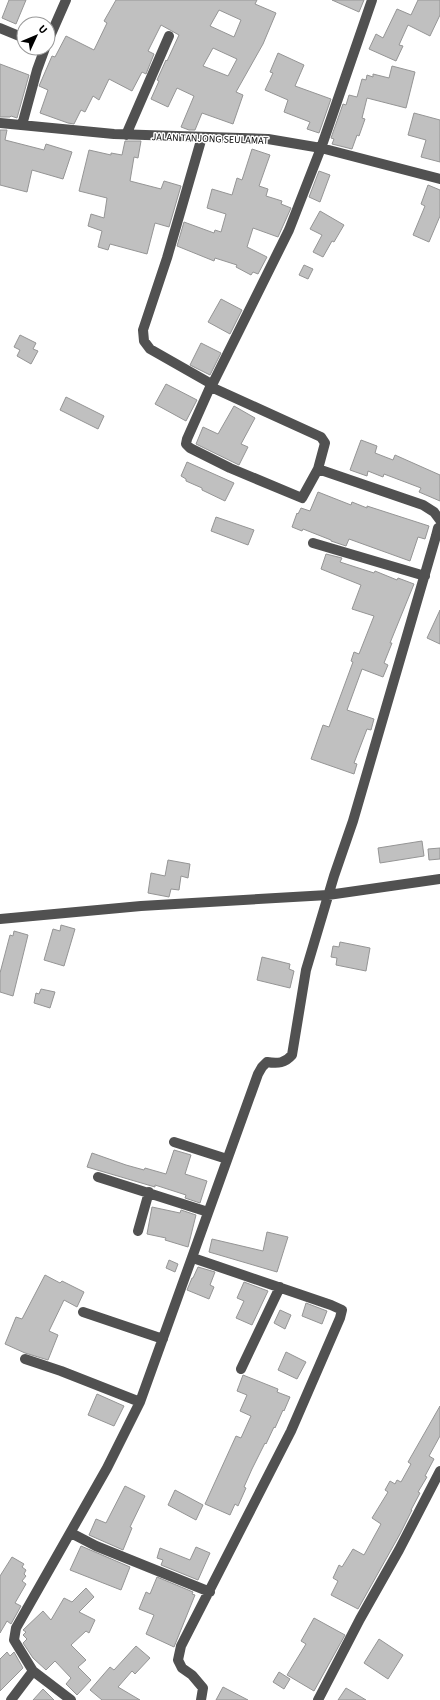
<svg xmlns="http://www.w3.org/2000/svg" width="440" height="1700" font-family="'Source Sans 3',sans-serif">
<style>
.building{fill:#c0c0c0;stroke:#959595;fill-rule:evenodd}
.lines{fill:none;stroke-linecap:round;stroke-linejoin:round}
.minor{stroke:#515151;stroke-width:10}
.labels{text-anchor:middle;stroke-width:3;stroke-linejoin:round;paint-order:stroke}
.street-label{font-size:10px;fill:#000;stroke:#fff}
</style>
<rect width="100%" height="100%" fill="#fff"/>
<!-- building -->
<path class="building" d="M 9,0 L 26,0 L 16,24 L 2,18 Z
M 116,0 L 257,0 L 255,4 L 276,13 L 263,44 L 236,92 L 243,95 L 233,124 L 202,113 L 195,130 L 189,130 L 181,127 L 194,96 L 177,88 L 168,107 L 151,99 L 159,81 L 157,80 L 166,60 L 167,61 L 179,35 L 161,25 L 148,51 L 154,54 L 146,74 L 142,72 L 132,91 L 109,79 L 99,100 L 93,96 L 85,112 L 81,110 L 74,124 L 68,123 L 40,113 L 48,90 L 39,86 L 52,56 L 55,57 L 66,36 L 94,50 L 107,23 L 104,21 ZM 219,10 L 241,20 L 234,37 L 210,26 ZM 213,48 L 237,59 L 228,76 L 203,66 Z
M 332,0 L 364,0 L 359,12 Z
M 418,0 L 440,0 L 440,15 L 430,36 L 408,25 L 399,45 L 403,46 L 396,61 L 369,49 L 376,34 L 383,38 L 397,9 L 411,15 Z
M 278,53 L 304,65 L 295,86 L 331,99 L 319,133 L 307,129 L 310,122 L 284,112 L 288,100 L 265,90 L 273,73 L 270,72 Z
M 0,64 L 29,75 L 17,118 L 11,116 L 10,117 L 0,117 Z
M 392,66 L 415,72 L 406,108 L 367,98 L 362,118 L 365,119 L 359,136 L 357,135 L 352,149 L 332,144 L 334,139 L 331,138 L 343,104 L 346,105 L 349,95 L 357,97 L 362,79 L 366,80 L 367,75 L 373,77 L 373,74 L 389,78 Z
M 414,113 L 440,120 L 440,162 L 421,157 L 426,140 L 408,135 Z
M 0,130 L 7,130 L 5,140 L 44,150 L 46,144 L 72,152 L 63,179 L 32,170 L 27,192 L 0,185 Z
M 125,141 L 141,141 L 138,158 L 134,157 L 130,181 L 161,189 L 164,181 L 181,186 L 169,227 L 155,223 L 147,254 L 110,244 L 108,250 L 98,247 L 102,231 L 88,226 L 91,214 L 104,218 L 107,198 L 79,191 L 89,150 L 111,155 L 111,153 L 122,155 Z
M 252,149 L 270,155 L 259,186 L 268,189 L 266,196 L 282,201 L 281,204 L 291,208 L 278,237 L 253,228 L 247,247 L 267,257 L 258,274 L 253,272 L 251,275 L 236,267 L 237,265 L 215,258 L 214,261 L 177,246 L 184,222 L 214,233 L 215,230 L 221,232 L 226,214 L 207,208 L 212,189 L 232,195 L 237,178 L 242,180 Z
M 319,171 L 330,175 L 320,202 L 309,197 Z
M 428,185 L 440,190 L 440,216 L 429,242 L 413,235 L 425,206 L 421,204 Z
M 320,211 L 344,225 L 334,242 L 332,241 L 323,257 L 313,252 L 322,235 L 310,229 Z
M 304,265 L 313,269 L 308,279 L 299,275 Z
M 221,299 L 242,310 L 230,334 L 208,322 Z
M 20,335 L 36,343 L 33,349 L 38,351 L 31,364 L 17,356 L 20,350 L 14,347 Z
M 201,343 L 221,353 L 210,375 L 190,365 Z
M 166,384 L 197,400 L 186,421 L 155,404 Z
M 66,397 L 104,416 L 98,429 L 60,410 Z
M 234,406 L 255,418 L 241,444 L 248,447 L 239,465 L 196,444 L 203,427 L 218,434 Z
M 361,440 L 377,446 L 375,453 L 393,460 L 395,455 L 440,475 L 440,501 L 419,492 L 421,488 L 384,474 L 383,477 L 368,471 L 367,476 L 350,470 Z
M 187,462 L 234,483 L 225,501 L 202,490 L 202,488 L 186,481 L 186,479 L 181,476 Z
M 318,492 L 351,505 L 352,502 L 367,508 L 367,506 L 429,526 L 425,539 L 418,537 L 410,561 L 349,539 L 346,546 L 331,541 L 331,540 L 303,529 L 302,531 L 292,527 L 297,513 L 298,514 L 301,508 L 310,511 Z
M 216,517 L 254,530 L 248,545 L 211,531 Z
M 326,554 L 342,558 L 340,562 L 374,573 L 375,571 L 397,580 L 398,578 L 414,584 L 390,643 L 392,643 L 384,663 L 388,665 L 383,677 L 362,669 L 347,710 L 374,719 L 371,730 L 367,729 L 354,763 L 357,764 L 354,774 L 311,759 L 323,725 L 329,727 L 353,662 L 351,661 L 354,652 L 359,654 L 374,616 L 352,609 L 361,585 L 321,569 Z
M 440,610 L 440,644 L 427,638 Z
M 422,841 L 424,856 L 380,863 L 378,848 Z
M 440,848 L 440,859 L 429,860 L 428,849 Z
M 168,860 L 190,864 L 188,878 L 181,876 L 179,890 L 171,889 L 169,897 L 148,893 L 151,873 L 165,876 Z
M 61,925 L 75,929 L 64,966 L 44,960 L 53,929 L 60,931 Z
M 14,931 L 28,935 L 13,996 L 0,992 L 0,973 L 10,935 L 13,936 Z
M 340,942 L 370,948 L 366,971 L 336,965 L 337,958 L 331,957 L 333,946 L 339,947 Z
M 262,957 L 290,964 L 289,969 L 294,971 L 290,988 L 257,980 Z
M 41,989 L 55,992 L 50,1008 L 34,1003 L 36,993 L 39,994 Z
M 174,1150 L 191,1155 L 185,1174 L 207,1181 L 200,1203 L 185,1198 L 186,1195 L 155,1185 L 155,1187 L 87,1167 L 92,1153 L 126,1165 L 144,1170 L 145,1168 L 166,1174 Z
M 152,1207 L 180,1213 L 181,1210 L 196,1215 L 188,1247 L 165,1240 L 166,1238 L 147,1234 Z
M 267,1232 L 288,1237 L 277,1272 L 209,1252 L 212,1239 L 263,1251 Z
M 169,1260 L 178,1264 L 175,1272 L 166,1268 Z
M 198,1267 L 215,1272 L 210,1285 L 214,1287 L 209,1299 L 187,1290 L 192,1278 L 193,1278 Z
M 45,1275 L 60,1283 L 62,1281 L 84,1292 L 77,1307 L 64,1300 L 49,1331 L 58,1335 L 48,1360 L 25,1353 L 5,1344 L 16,1317 L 22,1319 Z
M 244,1282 L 268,1291 L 252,1325 L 236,1318 L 244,1301 L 237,1298 Z
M 306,1303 L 327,1311 L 322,1324 L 302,1316 Z
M 280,1310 L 291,1315 L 285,1329 L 274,1323 Z
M 286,1352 L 306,1362 L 297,1379 L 278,1370 Z
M 243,1375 L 278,1389 L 277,1392 L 290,1397 L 284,1411 L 283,1410 L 275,1428 L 274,1427 L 266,1444 L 265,1443 L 252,1469 L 244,1487 L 246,1488 L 238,1506 L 235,1504 L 230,1515 L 205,1504 L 236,1436 L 241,1438 L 251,1416 L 240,1411 L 247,1395 L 237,1391 Z
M 97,1394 L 124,1406 L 114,1426 L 88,1415 Z
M 440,1406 L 440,1436 L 429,1456 L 434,1459 L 425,1476 L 427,1477 L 418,1492 L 420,1493 L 411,1510 L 412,1510 L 400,1534 L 358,1609 L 331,1595 L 338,1581 L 333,1578 L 339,1565 L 342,1567 L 353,1549 L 364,1555 L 381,1524 L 372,1518 L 388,1492 L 385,1490 L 390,1481 L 395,1484 L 397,1480 L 401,1482 L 411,1464 L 408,1462 Z
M 125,1486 L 145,1496 L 130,1527 L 132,1528 L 123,1550 L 89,1535 L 96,1519 L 106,1523 Z
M 175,1490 L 203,1505 L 196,1520 L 168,1505 Z
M 81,1546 L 130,1567 L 121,1590 L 70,1570 Z
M 196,1547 L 210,1553 L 198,1580 L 161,1565 L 163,1560 L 157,1558 L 160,1548 L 190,1560 Z
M 12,1557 L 24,1564 L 22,1567 L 26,1570 L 24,1574 L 26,1576 L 22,1581 L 26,1584 L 15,1603 L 21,1606 L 11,1624 L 7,1621 L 0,1633 L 0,1576 Z
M 157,1577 L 193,1592 L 192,1594 L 195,1595 L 174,1647 L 146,1634 L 154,1615 L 139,1609 L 146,1592 L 150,1594 Z
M 86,1588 L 94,1597 L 79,1612 L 95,1620 L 89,1633 L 86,1631 L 71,1645 L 86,1660 L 78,1667 L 91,1680 L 77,1695 L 66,1684 L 71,1678 L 55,1661 L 46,1670 L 33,1658 L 23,1643 L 27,1639 L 23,1635 L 26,1632 L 23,1630 L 43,1611 L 51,1620 L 64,1598 L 72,1602 Z
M 314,1618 L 345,1635 L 314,1691 L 287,1675 L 306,1644 L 301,1641 Z
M 379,1639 L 403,1655 L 388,1679 L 364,1663 Z
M 136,1646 L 150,1658 L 135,1674 L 132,1671 L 118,1687 L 140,1700 L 102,1700 L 90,1690 L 110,1667 L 114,1670 Z
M 7,1652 L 10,1656 L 14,1652 L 23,1668 L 0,1691 L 0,1659 Z
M 279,1672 L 290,1679 L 284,1689 L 273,1682 Z
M 223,1687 L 248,1700 L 216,1700 Z
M 346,1688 L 366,1700 L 338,1700 Z
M 43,1689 L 54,1700 L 33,1700 Z"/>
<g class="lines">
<!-- minor -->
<path class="minor" d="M 0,28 L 24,38
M 48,41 L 66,0
M 0,123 L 114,134 L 268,139 L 321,148 L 440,179
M 22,125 L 37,70 L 45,48
M 126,135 L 169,36
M 202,137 L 167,258 L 143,330 L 144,341 L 150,349 L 208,382 L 211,385 L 187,439 L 186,444 L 190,448 L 230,468 L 302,498 L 318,469 L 423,505 L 434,512 L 440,520
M 318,469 L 325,443 L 321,437 L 211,387 L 289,230 L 321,148 L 372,0
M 313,543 L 425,576
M 0,919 L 141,906 L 328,895 L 440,879
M 174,1142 L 227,1159
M 98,1177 L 208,1212
M 138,1231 L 149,1192
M 193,1258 L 331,1305 L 342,1310 L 340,1318 L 291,1431 L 181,1646 L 178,1660 L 182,1668 L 192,1675 L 203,1688 L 201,1700
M 83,1312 L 163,1339
M 25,1359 L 61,1371 L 140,1402
M 241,1369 L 280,1287
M 71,1533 L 96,1546 L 210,1592
M 11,1700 L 33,1671
M 71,1700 L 33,1671 L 14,1640 L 16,1628 L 107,1468 L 140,1402 L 258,1074 L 262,1067 L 267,1062 C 278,1064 285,1063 292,1055 L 306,970 L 334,876 L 353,821 L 436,536 L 438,528 L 440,527
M 318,1700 L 360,1619 L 399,1550 L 440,1471"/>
</g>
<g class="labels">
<!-- street labels -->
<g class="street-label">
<text transform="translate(210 138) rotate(2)" y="4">JALAN TANJONG SEULAMAT</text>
</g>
</g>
<!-- north arrow -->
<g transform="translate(36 36) rotate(46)"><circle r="19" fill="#ffffff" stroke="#999999"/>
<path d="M0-3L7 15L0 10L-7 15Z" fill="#000000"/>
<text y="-6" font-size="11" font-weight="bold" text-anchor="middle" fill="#000000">U</text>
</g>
</svg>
